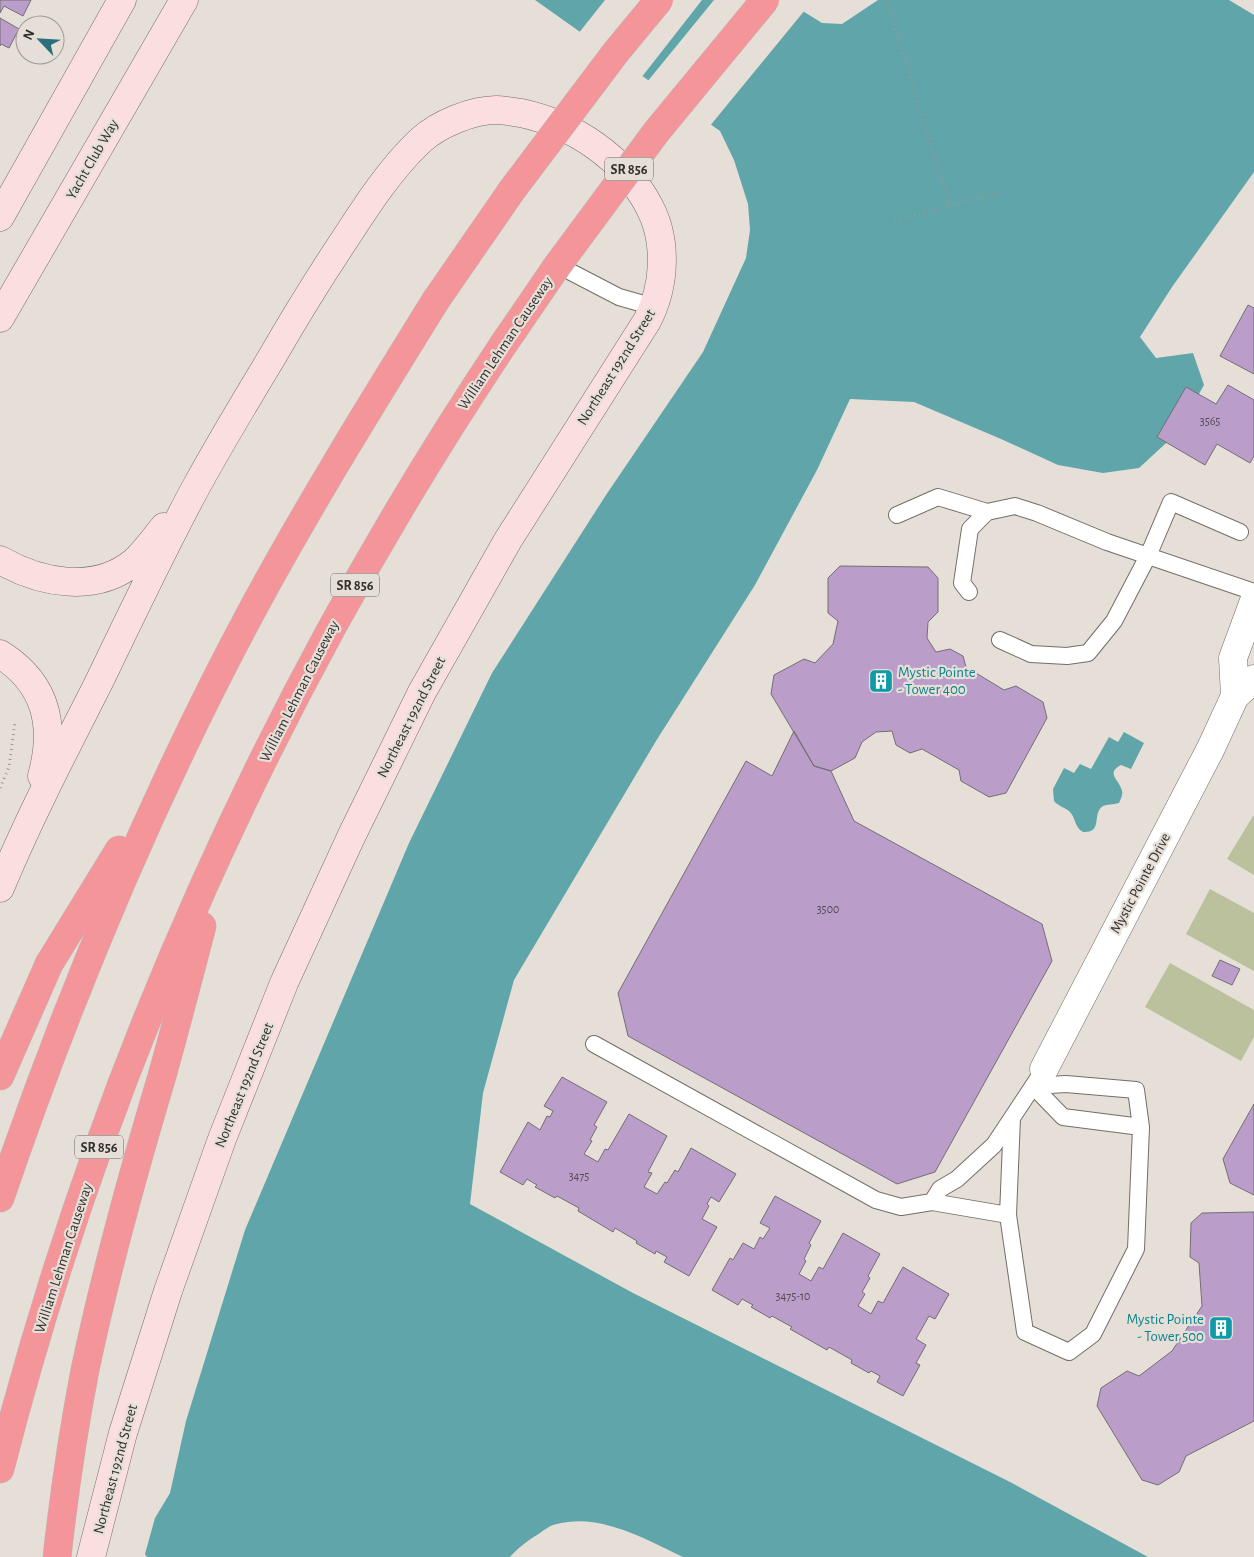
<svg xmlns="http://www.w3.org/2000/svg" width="1254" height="1557" font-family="'Alegreya Sans',sans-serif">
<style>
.green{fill:#bbc19c}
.water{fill:#60a5aa}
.pier{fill:#e6dfd7}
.building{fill:#ba9dc9;stroke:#736e76}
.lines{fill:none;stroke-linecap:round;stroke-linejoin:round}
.lane-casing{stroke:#736e67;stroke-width:18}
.street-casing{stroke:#736e67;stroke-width:29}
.secondary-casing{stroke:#736e67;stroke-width:29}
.highway-casing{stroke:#bdbdbc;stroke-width:29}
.path{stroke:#9c9791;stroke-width:3;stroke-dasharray:1 4;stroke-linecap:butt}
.lane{stroke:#fff;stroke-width:16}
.street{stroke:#fff;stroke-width:28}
.secondary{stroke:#fbdfe0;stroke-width:28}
.highway{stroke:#f39599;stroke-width:28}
.highway-bridge-casing{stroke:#bdbdbc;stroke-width:29;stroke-linecap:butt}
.highway-bridge{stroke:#f39599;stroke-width:28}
.labels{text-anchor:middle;stroke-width:4.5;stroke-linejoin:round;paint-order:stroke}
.number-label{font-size:12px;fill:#544b54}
.shield{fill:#e6dfd7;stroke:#686460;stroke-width:1}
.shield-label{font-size:14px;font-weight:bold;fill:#32302d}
.street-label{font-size:15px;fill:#32302d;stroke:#e6dfd7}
.culture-label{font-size:15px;fill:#0d838f;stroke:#e6dfd7;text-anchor:start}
</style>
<rect width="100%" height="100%" fill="#e6dfd7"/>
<!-- green -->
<path class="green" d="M 1253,816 L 1254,816 L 1254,875 L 1227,859 Z
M 1210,889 L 1254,913 L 1254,971 L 1186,934 Z
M 1170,963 L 1254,1010 L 1254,1037 L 1241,1061 L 1145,1007 Z"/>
<!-- water -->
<path class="water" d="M 535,0 L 785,0 L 822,23 L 842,24 L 878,0 L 1229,0 L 1254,15 L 1254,172 L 1172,287 L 1140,337 L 1156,358 L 1193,353 L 1204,385 L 1177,433 L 1139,468 L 1103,473 L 1058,465 L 1001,439 L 914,402 L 850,399 L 817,470 L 755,585 L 656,741 L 514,980 L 483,1093 L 470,1204 L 633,1293 L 1010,1482 L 1148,1557 L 683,1557 C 645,1539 601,1513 557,1524 C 550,1525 543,1531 537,1535 C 527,1541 517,1549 510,1557 L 147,1557 L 145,1554 L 155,1518 L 170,1493 L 186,1421 L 245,1230 L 409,843 L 492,673 L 606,495 L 703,352 L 746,258 L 750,230 L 748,204 L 734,160 L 720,131 Z
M 1124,732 L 1144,743 L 1131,769 L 1121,765 C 1106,773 1118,779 1121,788 C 1124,794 1121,798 1119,803 C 1113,805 1107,804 1103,806 C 1091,814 1104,833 1083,832 C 1074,827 1076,817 1069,811 C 1064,807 1058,806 1054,801 L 1053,789 L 1064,768 L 1074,773 L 1080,764 L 1091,769 L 1109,737 L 1118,742 Z"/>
<!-- pier -->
<path class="pier" d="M 605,0 L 702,0 L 641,78 L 578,34 Z
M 714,0 L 790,0 L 805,10 L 709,127 L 647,82 Z"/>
<!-- building -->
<path class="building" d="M 0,0 L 31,0 L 23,16 L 4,6 L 0,13 Z
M 0,18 L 19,29 L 9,48 L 1,44 L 0,46 Z
M 1248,305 L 1254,308 L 1254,374 L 1220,356 Z
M 1228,385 L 1254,400 L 1254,456 L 1250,463 L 1217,444 L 1205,465 L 1157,437 L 1186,387 L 1216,404 Z
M 840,566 L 928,567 L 938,578 L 938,612 L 928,622 L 927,638 L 936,652 L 950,649 L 963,656 L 966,667 L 1004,690 L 1016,686 L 1043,702 L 1047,718 L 1006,793 L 989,797 L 961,781 L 959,770 L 922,749 L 910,753 L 896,745 L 892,731 L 876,732 L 862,742 L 855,758 L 831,771 L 814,766 L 771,694 L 774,675 L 804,659 L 815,663 L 833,644 L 838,621 L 828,613 L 828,578 Z
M 794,731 L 814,766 L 831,771 L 854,821 L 1042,924 L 1052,961 L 935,1172 L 897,1184 L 628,1036 L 618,993 L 746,761 L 772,776 Z
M 1220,960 L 1240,969 L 1232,985 L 1212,976 Z
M 562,1077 L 607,1102 L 594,1125 L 597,1127 L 590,1140 L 592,1141 L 584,1154 L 598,1162 L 605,1149 L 608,1150 L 629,1114 L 667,1136 L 648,1172 L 652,1173 L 644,1187 L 657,1194 L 665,1182 L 667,1183 L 675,1170 L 678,1172 L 691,1148 L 736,1174 L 719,1202 L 711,1197 L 707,1204 L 709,1206 L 702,1219 L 717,1227 L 689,1276 L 664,1262 L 667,1257 L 656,1251 L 655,1254 L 636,1243 L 637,1241 L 615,1228 L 613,1232 L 578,1211 L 579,1208 L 557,1196 L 555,1198 L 535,1187 L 537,1185 L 527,1179 L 523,1185 L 500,1172 L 528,1122 L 540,1130 L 547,1116 L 550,1117 L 553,1111 L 544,1106 Z
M 1254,1104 L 1254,1195 L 1230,1183 L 1223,1159 Z
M 775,1196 L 821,1221 L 809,1243 L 811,1245 L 804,1259 L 806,1261 L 799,1274 L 811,1281 L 819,1267 L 823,1269 L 843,1233 L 880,1254 L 868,1276 L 870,1278 L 862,1292 L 865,1294 L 858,1306 L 871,1314 L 878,1301 L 883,1303 L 903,1267 L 949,1294 L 935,1319 L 929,1316 L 916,1339 L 926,1345 L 916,1363 L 920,1365 L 903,1396 L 877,1382 L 880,1376 L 871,1371 L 869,1373 L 851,1363 L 852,1360 L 829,1347 L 827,1350 L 790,1329 L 792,1327 L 772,1316 L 770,1318 L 751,1307 L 753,1305 L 742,1299 L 738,1305 L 712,1290 L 730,1258 L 733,1260 L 743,1243 L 754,1249 L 760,1237 L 763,1239 L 770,1228 L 760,1223 Z
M 1254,1212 L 1254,1421 L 1186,1456 L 1179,1472 L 1158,1485 L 1142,1480 L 1097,1406 L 1101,1388 L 1127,1371 L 1139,1376 L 1172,1351 L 1202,1306 L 1199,1263 L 1190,1257 L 1191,1223 L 1202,1213 Z"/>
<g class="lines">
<defs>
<path id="lane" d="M 567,270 L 619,297 L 654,307
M 897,515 L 938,497 L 987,512 L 1015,506 L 1037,513 L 1107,542 L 1254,592
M 969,592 L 962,583 L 970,529 L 987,512
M 1000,640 L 1031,654 L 1067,656 L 1088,653 L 1114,621 L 1148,556 L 1171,502 L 1240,532
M 594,1044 L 876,1200 L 901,1207 L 932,1202
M 1033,1086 L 1063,1117 L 1141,1127
M 1012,1118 L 1008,1215 L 1025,1332 L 1069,1352 L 1093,1334 L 1136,1249 L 1141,1127 L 1136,1090 L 1066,1084 L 1033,1086
M 1008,1215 L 932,1202 L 940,1189 L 957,1179 L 994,1145 L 1039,1077"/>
<path id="street" d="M 1235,696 L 1233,658 L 1254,601
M 1044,1069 L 1211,748 L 1235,696 L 1254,679"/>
<path id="secondary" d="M 0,217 L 122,0
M 0,318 L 184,0
M 0,560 C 40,583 95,594 134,562 C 145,552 154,539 164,527
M 0,654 C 46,683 56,725 42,776
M 0,888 C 29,818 64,751 98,684 C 130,618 161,552 196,487 C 220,443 246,400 272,357 C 295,317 319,278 345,239 C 367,205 391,168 421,140 C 439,124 472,110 496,110 C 504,110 513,112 521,113 C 573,124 624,158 649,206 C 668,241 665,287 647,321 L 508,540 L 422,692 L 351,837 L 284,983 L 222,1139 L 168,1291 L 123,1433 L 91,1557"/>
<path id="highway" d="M 0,1076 L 49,964 L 119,850
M 0,1198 C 70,993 153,794 256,603 C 312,500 374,400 436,300
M 0,1469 C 102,1069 274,688 503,345
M 57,1557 C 64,1494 73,1432 85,1370 C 106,1270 133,1173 162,1076 C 176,1026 189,976 202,926"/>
</defs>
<!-- lane casing -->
<use href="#lane" class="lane-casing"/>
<!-- street casing -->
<use href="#street" class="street-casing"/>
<!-- secondary casing -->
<use href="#secondary" class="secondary-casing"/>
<!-- highway casing -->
<use href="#highway" class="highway-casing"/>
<!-- path -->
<path class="path" d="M 887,0 L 950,206
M 895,221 L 1001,192
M 0,788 L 9,767 L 15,722"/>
<!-- lane -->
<use href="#lane" class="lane"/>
<!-- street -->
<use href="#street" class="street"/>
<!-- secondary -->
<use href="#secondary" class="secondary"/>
<!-- highway -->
<use href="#highway" class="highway"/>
<defs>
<path id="highway-bridge" d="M 436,300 L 512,190 L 616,52 L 659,0
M 503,345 L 557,266 L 657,131 L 765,0"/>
</defs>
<!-- highway-bridge casing -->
<use href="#highway-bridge" class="highway-bridge-casing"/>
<!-- highway-bridge -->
<use href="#highway-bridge" class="highway-bridge"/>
</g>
<!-- icons -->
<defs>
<symbol id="building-square" viewBox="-11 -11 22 22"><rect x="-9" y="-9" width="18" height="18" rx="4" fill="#0f9aa8" stroke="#e6dfd7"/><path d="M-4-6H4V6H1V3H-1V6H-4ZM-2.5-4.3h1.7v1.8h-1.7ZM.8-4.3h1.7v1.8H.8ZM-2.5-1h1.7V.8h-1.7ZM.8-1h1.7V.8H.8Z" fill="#fff"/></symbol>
</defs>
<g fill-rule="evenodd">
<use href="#building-square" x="867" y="667" width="28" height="28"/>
<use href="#building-square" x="1207" y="1314" width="28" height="28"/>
</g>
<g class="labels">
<!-- number labels -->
<g class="number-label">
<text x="1210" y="425">3565</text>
<text x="828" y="913">3500</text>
<text x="579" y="1180">3475</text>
<text x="793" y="1300">3475-10</text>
</g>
<!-- shield labels -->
<g class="shield">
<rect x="605" y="157.5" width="48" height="23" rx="4"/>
<rect x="331" y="573.5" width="48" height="23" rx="4"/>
<rect x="75" y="1135.5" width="48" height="23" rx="4"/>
</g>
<g class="shield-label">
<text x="629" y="174">SR 856</text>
<text x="355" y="590">SR 856</text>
<text x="99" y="1152">SR 856</text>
</g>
<!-- street labels -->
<g class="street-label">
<text transform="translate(92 159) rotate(-60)" y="5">Yacht Club Way</text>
<text transform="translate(505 343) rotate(-56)" y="5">William Lehman Causeway</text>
<text transform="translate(616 367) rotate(-58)" y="5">Northeast 192nd Street</text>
<text transform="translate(299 691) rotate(-63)" y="5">William Lehman Causeway</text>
<text transform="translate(411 717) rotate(-63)" y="5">Northeast 192nd Street</text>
<text transform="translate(1140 883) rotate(-62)" y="5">Mystic Pointe Drive</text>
<text transform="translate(244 1085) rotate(-68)" y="5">Northeast 192nd Street</text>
<text transform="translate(63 1258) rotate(-72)" y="5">William Lehman Causeway</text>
<text transform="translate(115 1469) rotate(-75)" y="5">Northeast 192nd Street</text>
</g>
<!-- culture labels -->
<g class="culture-label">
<text x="898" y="677">Mystic Pointe<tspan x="898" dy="17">- Tower 400</tspan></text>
<text x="1204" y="1324" text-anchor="end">Mystic Pointe<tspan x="1204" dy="17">- Tower 500</tspan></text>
</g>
</g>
<!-- north arrow -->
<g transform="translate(40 40) rotate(295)"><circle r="24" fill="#e6dfd7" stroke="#9e9993"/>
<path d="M0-4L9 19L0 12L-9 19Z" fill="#296f7d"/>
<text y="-8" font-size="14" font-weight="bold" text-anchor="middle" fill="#32302d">N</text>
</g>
</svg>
